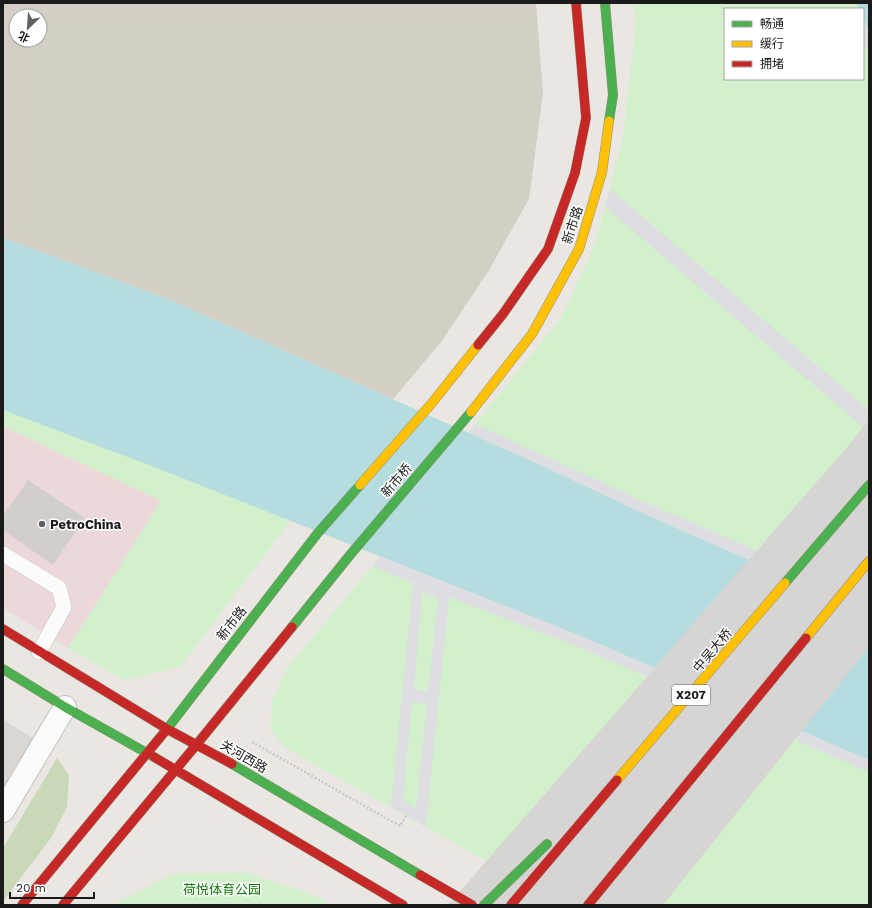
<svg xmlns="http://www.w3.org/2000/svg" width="872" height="908" font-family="'Work Sans','Noto Sans SC',sans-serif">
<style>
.residential{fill:#d9d6d4}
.commercial{fill:#edd8d9}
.construction{fill:#d3cfc4;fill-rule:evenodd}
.forest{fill:#c9d8b7}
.park{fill:#d2f0cb}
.plaza{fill:#dedde2;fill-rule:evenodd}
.water{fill:#b5dcde}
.pier{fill:#d7d5d4}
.building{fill:#d2cecb}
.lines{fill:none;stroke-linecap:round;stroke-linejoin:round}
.lane-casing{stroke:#c2c0be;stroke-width:16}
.street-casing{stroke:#c2c0be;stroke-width:24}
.fast-casing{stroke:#94907b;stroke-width:10}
.slow-casing{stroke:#94907b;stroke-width:10}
.jam-casing{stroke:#94907b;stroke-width:10}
.path{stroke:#d5c4c4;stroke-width:2.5;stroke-dasharray:2 2;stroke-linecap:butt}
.lane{stroke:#fcfbfb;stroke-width:15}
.street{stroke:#fcfbfb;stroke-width:22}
.fast{stroke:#4caf50;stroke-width:9}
.slow{stroke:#ffc107;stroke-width:9}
.jam{stroke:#c62828;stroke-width:9}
.poi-dot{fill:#636160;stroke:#fff;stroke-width:1.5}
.labels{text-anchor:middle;stroke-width:3;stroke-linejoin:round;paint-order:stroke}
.shield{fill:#fff;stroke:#5f5f5f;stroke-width:1}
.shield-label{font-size:12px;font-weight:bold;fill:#1a1a1a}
.street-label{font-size:13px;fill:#1a1a1a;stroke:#fff}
.poi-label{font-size:13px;font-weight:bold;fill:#1a1a1a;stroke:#fff;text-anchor:start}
.park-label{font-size:13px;fill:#13770a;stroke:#fff}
</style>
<rect width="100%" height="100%" fill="#eae6e2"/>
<!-- residential -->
<path class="residential" d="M 3,720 L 33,738 L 3,788 Z"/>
<!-- commercial -->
<path class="commercial" d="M 3,426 L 161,501 L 68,648 L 3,608 Z"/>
<!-- construction -->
<path class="construction" d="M 3,3 L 536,3 L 543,93 L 529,199 L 489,270 L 441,342 L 393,399 L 168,299 L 3,238 ZM 16,16 L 40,16 L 40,40 L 16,40 Z"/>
<!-- forest -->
<path class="forest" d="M 57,758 L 69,775 L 67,807 L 51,838 L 3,901 L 3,848 Z"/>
<!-- park -->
<path class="park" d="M 634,3 L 856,3 L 859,9 L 725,9 L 725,79 L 863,79 L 863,18 L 869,30 L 869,612 L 468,433 L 561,318 L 595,245 L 623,137 L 636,23 Z
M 3,410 L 162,470 L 290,521 L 181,666 L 125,680 L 68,648 L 161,501 L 3,426 Z
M 380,557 L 869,760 L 869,905 L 565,905 L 287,749 L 271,731 L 272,701 L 288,667 Z
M 247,873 L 316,896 L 331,905 L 112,905 L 173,874 Z"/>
<!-- plaza -->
<path class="plaza" d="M 863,18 L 869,30 L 869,54 L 863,42 Z
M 610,189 L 869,410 L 869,432 L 605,207 Z
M 475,424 L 656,507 L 869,599 L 869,612 L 651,517 L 468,433 Z
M 380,557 L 581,636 L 869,760 L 869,772 L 576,646 L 449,597 L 426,827 L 391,807 L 413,583 L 372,566 ZM 422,593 L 438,598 L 428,691 L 414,689 ZM 412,702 L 427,704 L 416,808 L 403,800 Z"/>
<!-- water -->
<path class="water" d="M 856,3 L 869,3 L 869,30 L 863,18 L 863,9 L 859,9 Z
M 3,238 L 168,299 L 536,463 L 651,517 L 869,612 L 869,760 L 581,636 L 162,470 L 3,410 Z"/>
<!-- pier -->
<path class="pier" d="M 869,420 L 869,647 L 663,905 L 448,905 L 847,447 Z"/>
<!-- building -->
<path class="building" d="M 28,480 L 85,518 L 53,565 L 3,530 L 3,516 Z"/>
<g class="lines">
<defs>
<path id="lane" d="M 3,554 L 59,588 L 64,607 L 39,652"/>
<path id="street" d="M 3,811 L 65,707"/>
<path id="fast" d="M 605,3 L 613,95 L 609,121
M 785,583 L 869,485
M 292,627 L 350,555 L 471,412
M 3,669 L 65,707 L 154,757
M 167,729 L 317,534 L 360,485
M 232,764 L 420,875
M 484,905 L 547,844"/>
<path id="slow" d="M 471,412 L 532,334 L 579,249 L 602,172 L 609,121
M 360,485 L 432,403 L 478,345
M 806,638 L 869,561
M 617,780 L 785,583"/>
<path id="jam" d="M 478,345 L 503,314 L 548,249 L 575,173 L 586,118 L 576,3
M 3,629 L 167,729 L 232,764
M 197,744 L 292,627
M 154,757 L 403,905
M 420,875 L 472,905
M 22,905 L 167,729
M 63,905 L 197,744
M 511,905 L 617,780
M 588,905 L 806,638"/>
</defs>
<!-- lane casing -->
<use href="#lane" class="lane-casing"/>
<!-- street casing -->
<use href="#street" class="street-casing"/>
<!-- fast casing -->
<use href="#fast" class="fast-casing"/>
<!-- slow casing -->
<use href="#slow" class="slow-casing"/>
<!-- jam casing -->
<use href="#jam" class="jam-casing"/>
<!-- path -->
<path class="path" d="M 252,742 L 400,826 L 406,816"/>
<!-- lane -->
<use href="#lane" class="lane"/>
<!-- street -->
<use href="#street" class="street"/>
<!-- fast -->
<use href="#fast" class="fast"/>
<!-- slow -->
<use href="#slow" class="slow"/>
<!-- jam -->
<use href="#jam" class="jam"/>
</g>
<!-- markers -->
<circle class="poi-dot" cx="42" cy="524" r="4"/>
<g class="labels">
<!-- shield labels -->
<rect class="shield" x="672" y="685" width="38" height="20" rx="3"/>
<g class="shield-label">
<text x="691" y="699">X207</text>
</g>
<!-- street labels -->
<g class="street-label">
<text transform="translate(572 225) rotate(-72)" y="5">新市路</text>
<text transform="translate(396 480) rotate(-49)" y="5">新市桥</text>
<text transform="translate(231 623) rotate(-52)" y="5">新市路</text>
<text transform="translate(712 650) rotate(-50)" y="5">中吴大桥</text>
<text transform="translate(244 756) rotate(30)" y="5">关河西路</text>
</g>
<!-- poi labels -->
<g class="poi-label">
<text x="50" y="529">PetroChina</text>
</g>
<!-- park labels -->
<g class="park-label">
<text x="222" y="894">荷悦体育公园</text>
</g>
</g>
<!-- border -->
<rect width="872" height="908" fill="none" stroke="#1a1a1a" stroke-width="8"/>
<!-- legend -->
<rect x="724" y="8" width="140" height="72" fill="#ffffff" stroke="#a3a3a3"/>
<rect x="732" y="21" width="20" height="6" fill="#4caf50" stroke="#a3a3a3"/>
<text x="760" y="28" font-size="12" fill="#1a1a1a">畅通</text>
<rect x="732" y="41" width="20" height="6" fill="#ffc107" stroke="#a3a3a3"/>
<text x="760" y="48" font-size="12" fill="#1a1a1a">缓行</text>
<rect x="732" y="61" width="20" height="6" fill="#c62828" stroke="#a3a3a3"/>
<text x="760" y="68" font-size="12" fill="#1a1a1a">拥堵</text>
<!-- north arrow -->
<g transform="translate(28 28) rotate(205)"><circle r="19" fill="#ffffff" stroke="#a3a3a3"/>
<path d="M0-3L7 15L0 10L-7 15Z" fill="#636160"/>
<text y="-6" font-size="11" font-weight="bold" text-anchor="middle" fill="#1a1a1a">北</text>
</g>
<!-- scale -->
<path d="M10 892v6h84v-6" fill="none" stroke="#1a1a1a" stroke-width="2"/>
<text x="16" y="892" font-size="12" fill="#1a1a1a" stroke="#ffffff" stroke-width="3" paint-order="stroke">20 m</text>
</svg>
